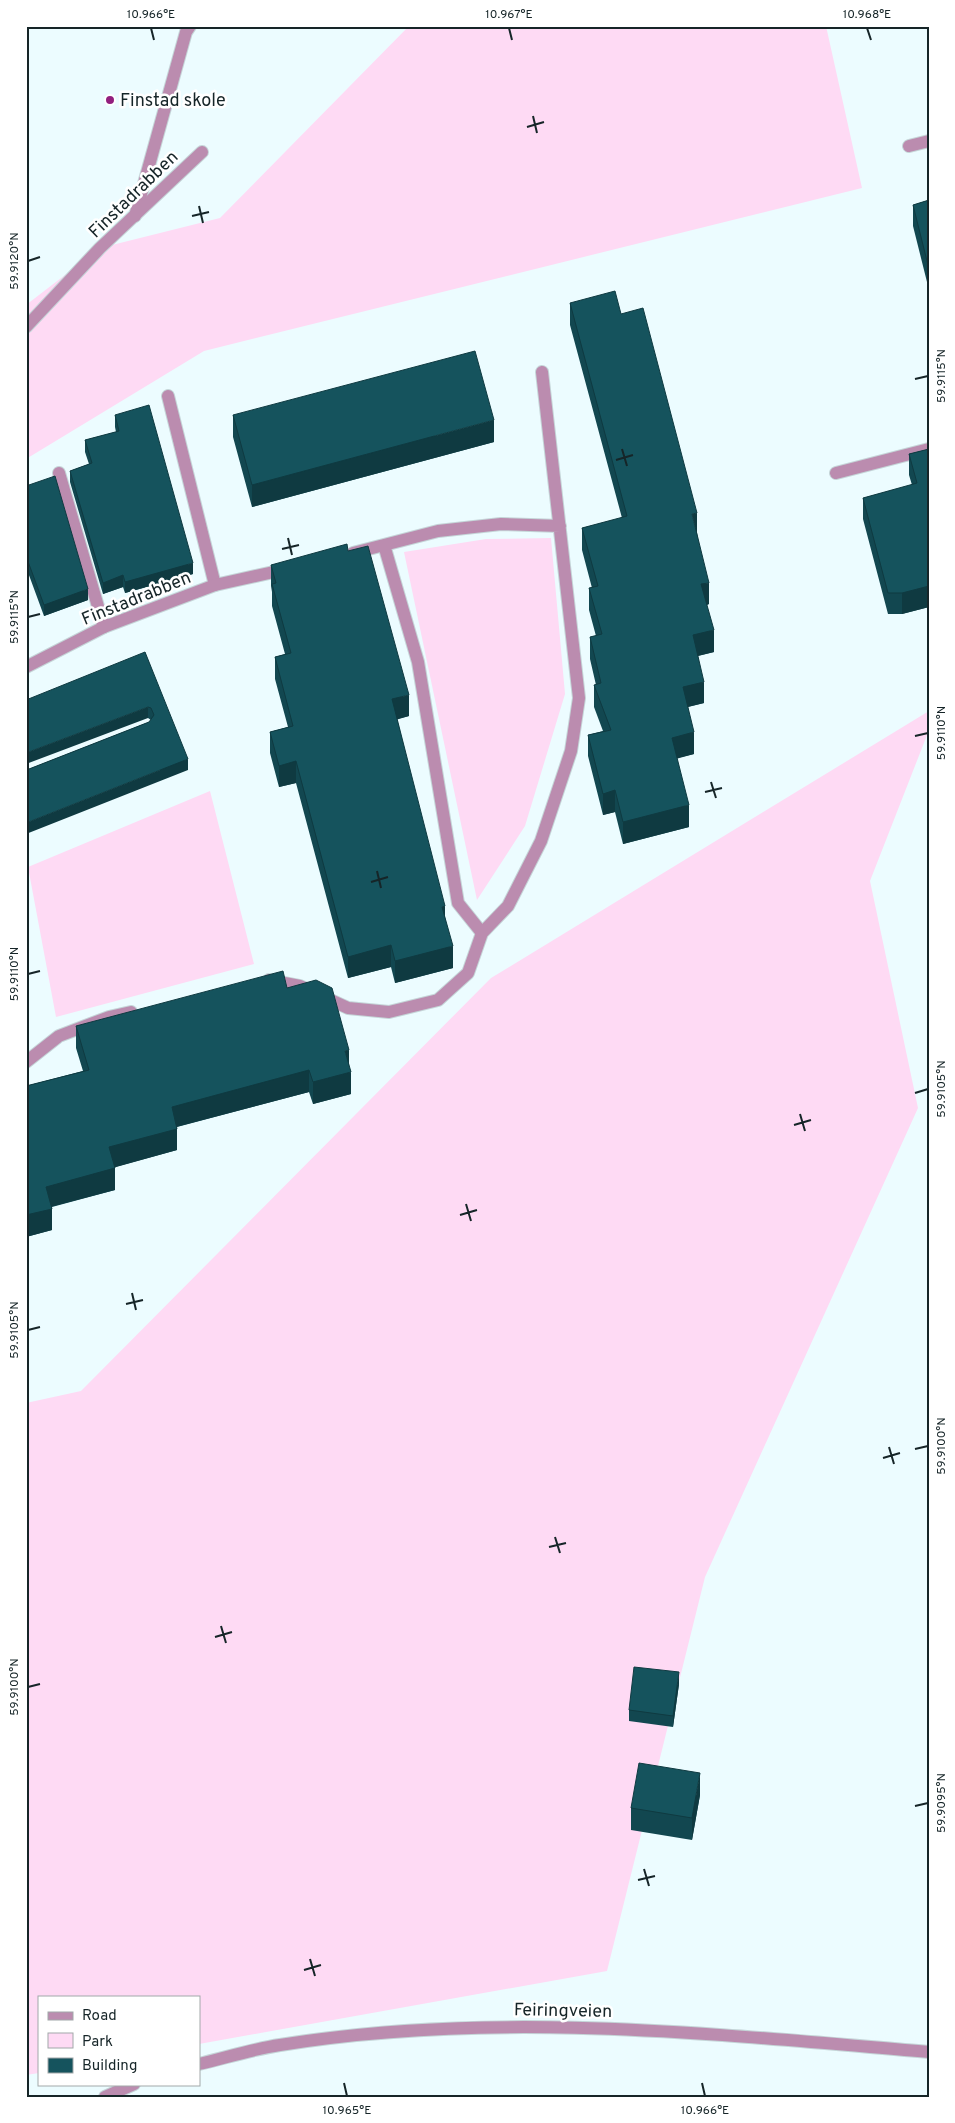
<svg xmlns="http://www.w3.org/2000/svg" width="955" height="2123" font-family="Overpass,sans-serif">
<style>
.green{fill:#fedaf4}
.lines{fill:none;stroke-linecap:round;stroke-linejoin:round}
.service-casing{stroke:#c5d5d8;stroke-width:14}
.minor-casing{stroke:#c5d5d8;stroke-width:14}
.tertiary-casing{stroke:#c5d5d8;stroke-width:14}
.service{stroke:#bb8caf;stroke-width:12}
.minor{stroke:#bb8caf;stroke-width:12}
.tertiary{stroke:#bb8caf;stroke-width:12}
.wall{fill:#124750}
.shaded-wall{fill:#0f3a41}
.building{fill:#15535d;stroke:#0f3a41}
.ticks{fill:none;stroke:#162528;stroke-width:2}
.poi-dot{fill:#921f7f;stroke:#fff;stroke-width:2}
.labels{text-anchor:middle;stroke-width:5;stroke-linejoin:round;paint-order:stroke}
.poi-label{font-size:18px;fill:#162528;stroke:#fff;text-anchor:start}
.street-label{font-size:18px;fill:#162528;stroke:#fff}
.neatline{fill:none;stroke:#162528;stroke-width:2}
.ticks-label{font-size:12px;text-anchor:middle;fill:#162528}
</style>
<rect width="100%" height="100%" fill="#ecfcff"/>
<!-- green -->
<path class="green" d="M 409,26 L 826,26 L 862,188 L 204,351 L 26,459 L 26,305 L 100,248 L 220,218 Z
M 551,538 L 565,694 L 525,826 L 477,900 L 404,552 L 486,539 Z
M 929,711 L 929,730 L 870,881 L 918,1108 L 705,1577 L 607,1971 L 199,2044 L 199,1997 L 39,1997 L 39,2073 L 26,2075 L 26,1403 L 81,1391 L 491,978 Z
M 210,791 L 254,964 L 56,1017 L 28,867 Z"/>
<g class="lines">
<defs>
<path id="service" d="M 135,216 L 186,32 L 190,26
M 168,396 L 215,585
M 59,473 L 104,627"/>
<path id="minor" d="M 909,146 L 929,141
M 26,327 L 100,248 L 202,152
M 836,473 L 929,449
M 353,553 L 438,531 L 501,524 L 560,526
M 26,667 L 104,627 L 215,585 L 287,569
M 482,933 L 508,906 L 541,841 L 571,751 L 579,698 L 542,372
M 269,980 L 300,986 L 348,1008 L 389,1012 L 438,1000 L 468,973 L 482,933 L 458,903 L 418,662 L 384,545
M 26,1062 L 59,1036 L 109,1017 L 131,1012"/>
<path id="tertiary" d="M 199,2064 C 225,2058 253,2049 280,2045 C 495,2010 713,2034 929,2052
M 105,2097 L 134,2084"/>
</defs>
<!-- service casing -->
<use href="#service" class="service-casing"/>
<!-- minor casing -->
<use href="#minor" class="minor-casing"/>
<!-- tertiary casing -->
<use href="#tertiary" class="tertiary-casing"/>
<!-- service -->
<use href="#service" class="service"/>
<!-- minor -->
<use href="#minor" class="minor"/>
<!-- tertiary -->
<use href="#tertiary" class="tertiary"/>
</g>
<!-- wall -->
<path class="wall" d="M 929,200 L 929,290 L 913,226 L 913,205 Z
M 570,303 L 621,314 L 697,533 L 709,604 L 707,605 L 714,652 L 698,656 L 704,703 L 688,707 L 694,754 L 677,758 L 689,827 L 623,844 L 615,812 L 603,815 L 588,756 L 588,735 L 603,731 L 594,707 L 594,685 L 596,685 L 590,659 L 590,637 L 596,636 L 589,610 L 589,588 L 592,588 L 582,550 L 582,528 L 622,518 L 570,325 Z
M 115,415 L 193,574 L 125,593 L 123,587 L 103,594 L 70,482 L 70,471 L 89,464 L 85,452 L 85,440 L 116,432 L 115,427 Z
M 233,415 L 494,442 L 252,507 L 233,437 Z
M 929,449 L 929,607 L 902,614 L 888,614 L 863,519 L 863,498 L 912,485 L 909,475 L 909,454 Z
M 26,486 L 88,600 L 44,616 L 26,567 Z
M 348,551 L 409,716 L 397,719 L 445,917 L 453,968 L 395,983 L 391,967 L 348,978 L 296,783 L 279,787 L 270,753 L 270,732 L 288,727 L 275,679 L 275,657 L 285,654 L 272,606 L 272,592 L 271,586 L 271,565 Z
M 145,652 L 188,770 L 29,769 L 149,722 L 151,720 L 148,718 Z
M 287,988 L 349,1066 L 351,1094 L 313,1104 L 309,1092 L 177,1127 L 177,1150 L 115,1167 L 115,1190 L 52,1207 L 52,1230 L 26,1237 L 26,1086 L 83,1071 L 76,1048 L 76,1026 Z
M 679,1684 L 673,1727 L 629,1721 L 629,1710 Z
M 700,1795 L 692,1840 L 631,1830 L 631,1808 Z"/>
<!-- shaded-wall -->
<path class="shaded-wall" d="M 494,420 L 494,442 L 252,507 L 252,485 Z
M 697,513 L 697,535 L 692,514 Z
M 193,563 L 193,574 L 125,593 L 125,582 Z
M 123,575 L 123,587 L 103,594 L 103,583 Z
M 709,583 L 709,604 L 701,606 L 701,584 Z
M 929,586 L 929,607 L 902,614 L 902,593 Z
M 88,589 L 88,600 L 44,616 L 44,605 Z
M 714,630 L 714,652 L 693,657 L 693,635 Z
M 704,682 L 704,703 L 683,708 L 683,687 Z
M 409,695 L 409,716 L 392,721 L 392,699 Z
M 148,707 L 148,718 L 26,764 L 26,753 Z
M 694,732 L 694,754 L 672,760 L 672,738 Z
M 188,759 L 188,770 L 26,834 L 26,823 Z
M 296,761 L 296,783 L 279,787 L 279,766 Z
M 615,790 L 615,812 L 603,815 L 603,794 Z
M 689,805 L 689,827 L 623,844 L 623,822 Z
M 445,906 L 445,928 L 442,907 Z
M 391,945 L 391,967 L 348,978 L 348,957 Z
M 453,946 L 453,968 L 395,983 L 395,961 Z
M 349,1050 L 349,1072 L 345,1051 Z
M 309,1070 L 309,1092 L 172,1128 L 172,1107 Z
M 351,1072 L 351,1094 L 313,1104 L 313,1082 Z
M 177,1129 L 177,1150 L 109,1169 L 109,1147 Z
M 115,1168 L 115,1190 L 46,1208 L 46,1187 Z
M 52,1209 L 52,1230 L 26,1237 L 26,1215 Z
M 679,1672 L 679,1684 L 673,1727 L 673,1716 Z
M 700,1773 L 700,1795 L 692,1840 L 692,1818 Z"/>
<!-- building -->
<path class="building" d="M 929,200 L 929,269 L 913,205 Z
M 615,291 L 621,314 L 643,308 L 697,513 L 692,514 L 709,583 L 701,584 L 714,630 L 693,635 L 704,682 L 683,687 L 694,732 L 672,738 L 689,805 L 623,822 L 615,790 L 603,794 L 588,735 L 611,730 L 594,685 L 601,683 L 590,637 L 602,634 L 589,588 L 598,586 L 582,528 L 627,516 L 570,303 Z
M 475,351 L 494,420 L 252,485 L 233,415 Z
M 149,405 L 193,563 L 125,582 L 123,575 L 103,583 L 70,471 L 92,463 L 85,440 L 119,431 L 115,415 Z
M 929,449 L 929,586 L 902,593 L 888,593 L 863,498 L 917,483 L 909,454 Z
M 55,476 L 88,589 L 44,605 L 26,556 L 26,486 Z
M 347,544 L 348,551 L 368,546 L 409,695 L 392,699 L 445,906 L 442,907 L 453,946 L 395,961 L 391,945 L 348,957 L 296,761 L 279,766 L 270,732 L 293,726 L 275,657 L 291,653 L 272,584 L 276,583 L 271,565 Z
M 145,652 L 188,759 L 26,823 L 26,769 L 29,769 L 149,722 L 154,715 L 151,708 L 148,707 L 26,753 L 26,700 Z
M 283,971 L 287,988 L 316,980 L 332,988 L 349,1050 L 345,1051 L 351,1072 L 313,1082 L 309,1070 L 172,1107 L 177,1129 L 109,1147 L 115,1168 L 46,1187 L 52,1209 L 26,1215 L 26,1086 L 89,1070 L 76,1026 Z
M 634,1667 L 679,1672 L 673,1716 L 629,1710 Z
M 639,1763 L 700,1773 L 692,1818 L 631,1808 Z"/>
<!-- ticks -->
<path class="ticks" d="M 151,28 L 154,40M 509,28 L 512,40M 867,28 L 871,40M 533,116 L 537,133M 527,127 L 544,122M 199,206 L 203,223M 192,216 L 209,212M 28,261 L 40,257M 915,379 L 928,376M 622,449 L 627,466M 616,460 L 633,455M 288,538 L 292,555M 282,549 L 299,545M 28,617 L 40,614M 915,736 L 928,733M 711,782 L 716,798M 705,792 L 722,788M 377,871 L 381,888M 371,882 L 388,877M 28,974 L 40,971M 915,1093 L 928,1089M 800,1114 L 805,1131M 794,1125 L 811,1120M 466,1204 L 471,1221M 460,1215 L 477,1210M 132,1293 L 136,1310M 126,1304 L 143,1300M 28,1330 L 40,1327M 889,1447 L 894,1464M 915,1449 L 928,1446M 883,1458 L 900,1453M 555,1537 L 560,1553M 549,1547 L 566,1543M 221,1626 L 226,1643M 215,1637 L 232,1632M 28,1687 L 40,1684M 915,1806 L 928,1803M 644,1869 L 649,1886M 638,1880 L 655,1876M 310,1959 L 315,1976M 304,1970 L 321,1965M 344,2083 L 347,2096M 702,2083 L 705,2096"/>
<!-- markers -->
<circle class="poi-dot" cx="110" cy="100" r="5"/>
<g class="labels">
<!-- poi labels -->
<g class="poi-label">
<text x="120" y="106">Finstad skole</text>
</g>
<!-- street labels -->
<g class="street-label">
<text transform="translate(133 194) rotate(-44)" y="6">Finstadrabben</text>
<text transform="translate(136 598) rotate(-22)" y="6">Finstadrabben</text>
<text transform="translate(563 2010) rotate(1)" y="6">Feiringveien</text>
</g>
</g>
<!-- border -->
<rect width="955" height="2123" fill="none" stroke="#ffffff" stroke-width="55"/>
<!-- legend -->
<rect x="38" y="1996" width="162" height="90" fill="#ffffff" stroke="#a2a8a9"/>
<rect x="48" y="2012" width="25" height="8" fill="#bb8caf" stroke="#a2a8a9"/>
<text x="82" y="2020" font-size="15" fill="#162528">Road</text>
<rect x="48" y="2033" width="25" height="15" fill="#fedaf4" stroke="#a2a8a9"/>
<text x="82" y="2046" font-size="15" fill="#162528">Park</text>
<rect x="48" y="2058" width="25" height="15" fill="#15535d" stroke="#a2a8a9"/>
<text x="82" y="2070" font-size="15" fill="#162528">Building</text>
<rect x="28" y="28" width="900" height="2068" class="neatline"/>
<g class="ticks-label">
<text x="151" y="18">10.966°E</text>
<text x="509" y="18">10.967°E</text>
<text x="867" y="18">10.968°E</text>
<text transform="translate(14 261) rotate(-90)" y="4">59.9120°N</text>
<text transform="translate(941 376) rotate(-90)" y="4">59.9115°N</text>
<text transform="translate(14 617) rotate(-90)" y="4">59.9115°N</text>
<text transform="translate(941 733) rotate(-90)" y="4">59.9110°N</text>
<text transform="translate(14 974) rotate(-90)" y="4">59.9110°N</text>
<text transform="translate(941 1089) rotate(-90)" y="4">59.9105°N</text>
<text transform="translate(14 1330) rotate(-90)" y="4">59.9105°N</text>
<text transform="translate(941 1446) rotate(-90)" y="4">59.9100°N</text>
<text transform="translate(14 1687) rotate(-90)" y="4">59.9100°N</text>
<text transform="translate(941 1803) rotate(-90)" y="4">59.9095°N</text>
<text x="347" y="2114">10.965°E</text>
<text x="705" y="2114">10.966°E</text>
</g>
</svg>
